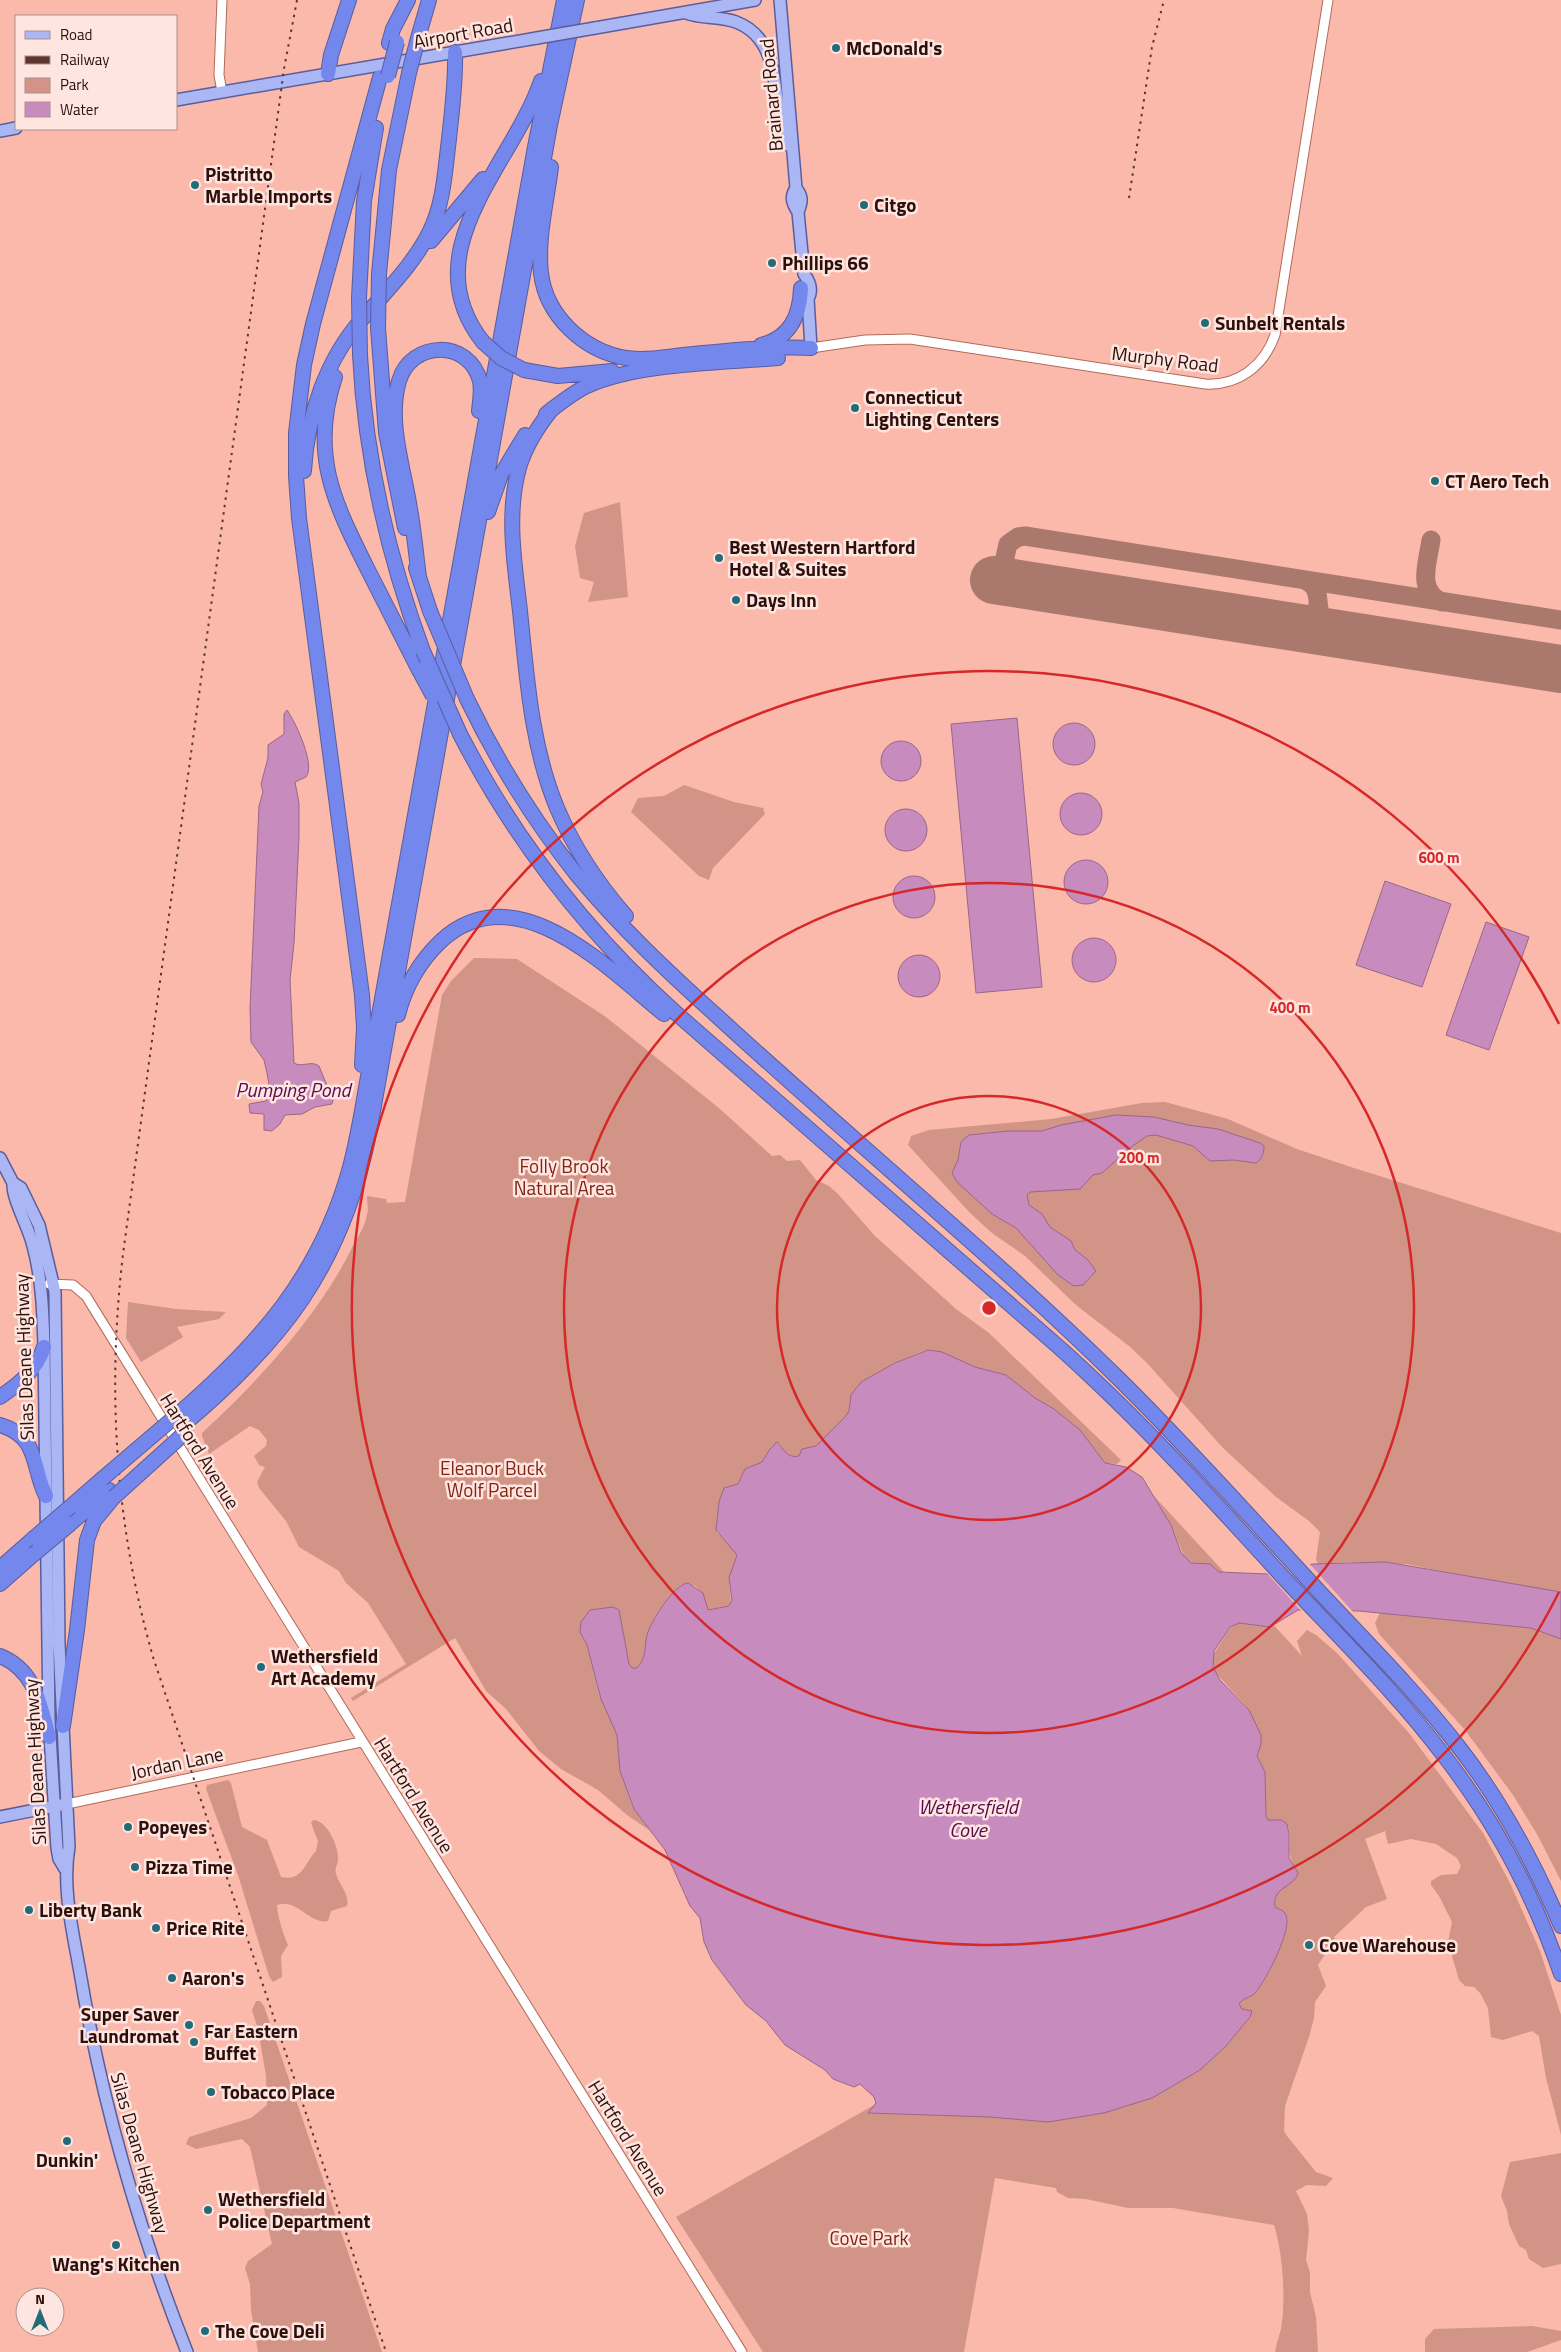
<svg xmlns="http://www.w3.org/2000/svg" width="1561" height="2352" font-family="'Titillium Web',sans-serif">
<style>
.green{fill:#d19486}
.water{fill:#c88bbe;stroke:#9a6688}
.pier{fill:#fab9ab}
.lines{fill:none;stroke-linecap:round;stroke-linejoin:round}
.taxiway{stroke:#ab786e;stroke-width:19}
.runway{stroke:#ab786e;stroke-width:48}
.minor-casing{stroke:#b36a5a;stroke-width:11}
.major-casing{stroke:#5a5d9d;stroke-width:14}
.highway-casing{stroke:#5a5d9d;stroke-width:16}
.minor{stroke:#fff;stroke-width:9}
.major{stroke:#abb7f4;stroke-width:11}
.highway{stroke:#7387ec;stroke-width:14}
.rail{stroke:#5c3730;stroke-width:2;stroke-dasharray:2.5 5;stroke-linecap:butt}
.major-bridge-casing{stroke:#5a5d9d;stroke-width:14;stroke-linecap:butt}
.highway-bridge-casing{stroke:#5a5d9d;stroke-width:16;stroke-linecap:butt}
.major-bridge{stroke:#abb7f4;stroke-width:11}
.highway-bridge{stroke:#7387ec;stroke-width:14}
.ring{fill:none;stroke:#d62828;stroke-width:2.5}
.poi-dot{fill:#246b79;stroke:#ffe5e0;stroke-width:2}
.labels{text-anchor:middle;stroke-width:5;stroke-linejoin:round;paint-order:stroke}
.street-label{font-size:19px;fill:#2d100b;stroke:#ffe5e0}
.poi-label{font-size:19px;font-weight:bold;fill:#2d100b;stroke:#ffe5e0;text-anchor:start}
.park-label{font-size:19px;fill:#812412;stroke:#ffe5e0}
.water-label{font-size:20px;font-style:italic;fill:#560b4f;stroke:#ffe5e0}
.centre{fill:#d62828;stroke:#ffe5e0;stroke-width:2.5}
.ring-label{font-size:15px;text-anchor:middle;font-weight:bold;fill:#d62828;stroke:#ffe5e0;stroke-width:5;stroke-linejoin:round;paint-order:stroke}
</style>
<rect width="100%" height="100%" fill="#fab9ab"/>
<!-- green -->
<path class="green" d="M 620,502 L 628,597 L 588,602 L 594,582 L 580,578 L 575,546 L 584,513 Z
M 684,785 L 734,802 L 763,808 L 765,814 L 713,868 L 709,880 L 699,876 L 631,812 L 638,798 L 664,796 Z
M 474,958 L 517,959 L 606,1017 L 720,1109 L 772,1156 L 780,1155 L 787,1161 L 800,1160 L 816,1180 L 829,1186 L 838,1194 L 875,1236 L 956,1309 L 989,1333 L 1121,1460 L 1117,1464 L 1105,1463 L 1080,1430 L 1054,1409 L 1035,1398 L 1006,1375 L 975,1367 L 944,1353 L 932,1350 L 923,1351 L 895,1363 L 861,1382 L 851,1395 L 849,1411 L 845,1417 L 816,1446 L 801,1451 L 799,1456 C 789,1459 784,1451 779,1443 L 771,1447 L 762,1462 L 745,1469 L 738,1484 L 724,1488 L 719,1502 L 717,1533 L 732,1546 L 737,1555 L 729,1578 L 731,1605 L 708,1610 C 703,1598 701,1580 681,1585 C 668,1596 652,1617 648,1634 C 644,1647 647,1657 637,1668 L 632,1668 L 629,1665 L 619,1610 L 613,1607 L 590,1610 L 580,1632 L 587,1645 L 599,1694 L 617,1735 L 620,1771 L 632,1805 L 649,1830 L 627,1815 L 598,1790 L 561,1769 L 539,1751 L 506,1709 L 486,1691 L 455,1638 L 353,1701 L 351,1698 L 406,1664 L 368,1603 L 346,1583 L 339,1571 L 299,1547 L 286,1521 L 259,1488 L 257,1482 L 265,1467 L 259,1465 L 254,1456 L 266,1446 L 267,1440 L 259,1430 L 250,1426 L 209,1454 L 202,1436 L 202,1433 C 259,1380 318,1317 353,1246 C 358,1237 365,1226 367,1215 C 369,1209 367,1202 367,1196 L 386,1199 L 387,1203 L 405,1202 L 442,995 L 451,981 Z
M 1165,1102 L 1228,1119 L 1297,1149 L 1354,1168 L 1561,1233 L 1561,1592 L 1522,1587 L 1406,1564 L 1351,1562 L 1319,1564 L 1316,1560 L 1320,1532 L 1309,1521 L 1276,1497 L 1223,1448 L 1147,1363 L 1129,1346 L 1076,1305 L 1025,1256 L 992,1233 L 970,1213 L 908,1145 L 911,1136 L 929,1130 L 1051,1119 L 1142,1103 Z
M 128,1302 L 176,1309 L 226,1312 L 219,1319 L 177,1327 L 183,1337 L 141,1362 L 126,1338 Z
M 1154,1496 L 1224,1572 L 1219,1572 L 1210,1564 L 1195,1564 L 1185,1559 L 1171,1525 Z
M 1380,1613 L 1531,1628 L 1561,1639 L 1561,1881 L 1537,1834 L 1513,1795 L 1465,1730 L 1379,1634 L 1375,1623 Z
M 1270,1621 L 1302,1656 L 1297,1641 L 1307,1630 L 1316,1635 L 1337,1653 L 1409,1733 L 1483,1833 L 1510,1883 L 1540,1951 L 1561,2015 L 1561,2135 L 1546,2078 L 1539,2036 L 1532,2031 L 1503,2040 L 1491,2037 L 1488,2008 L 1480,1993 L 1474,1987 L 1465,1986 L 1459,1980 L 1448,1942 L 1452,1922 L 1439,1896 L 1431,1885 L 1431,1881 L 1441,1875 L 1457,1874 L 1461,1866 L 1457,1858 L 1436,1844 L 1411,1839 L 1388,1844 L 1385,1831 L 1365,1839 L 1387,1899 L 1366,1907 L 1334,1937 L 1335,1939 L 1318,1965 L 1326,1986 L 1315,2002 L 1314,2018 L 1309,2037 L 1285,2106 L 1284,2131 L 1287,2136 L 1316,2172 L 1333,2178 L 1326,2186 L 1307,2185 L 1296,2191 L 1307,2214 L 1309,2231 L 1306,2260 L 1310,2272 L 1310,2292 L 1316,2317 L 1318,2352 L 1275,2352 C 1276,2344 1279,2337 1281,2329 C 1286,2300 1283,2253 1274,2225 L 1173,2208 L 1128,2208 L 1086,2199 L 1068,2198 L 1057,2192 L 1056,2188 L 995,2178 L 964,2352 L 763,2352 L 676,2217 L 876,2104 L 868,2113 L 990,2117 L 1048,2122 L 1104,2113 L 1152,2098 L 1200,2070 L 1226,2046 L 1248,2020 L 1252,2011 L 1242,2009 L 1239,2004 C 1243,1998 1251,1997 1257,1991 C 1267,1978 1290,1933 1287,1916 C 1285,1911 1279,1910 1275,1907 C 1274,1896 1281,1886 1291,1882 L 1297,1871 C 1283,1850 1295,1842 1287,1824 L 1281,1820 L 1268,1820 L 1266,1816 L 1265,1772 L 1257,1756 L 1261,1735 L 1246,1706 L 1214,1671 L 1212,1657 L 1228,1631 L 1234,1624 L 1241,1622 Z
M 228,1780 L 231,1783 L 242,1827 L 267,1840 L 281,1877 C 303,1882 305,1862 316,1851 L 318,1841 L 311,1823 L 313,1820 C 327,1820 339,1847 338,1859 C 338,1864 334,1869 336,1874 C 339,1885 350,1894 347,1906 L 331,1911 L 328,1921 C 310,1925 297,1898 277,1905 C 277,1915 284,1936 288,1945 L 281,1956 L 282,1977 L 273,1982 L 269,1976 L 238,1875 L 206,1789 L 207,1785 Z
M 256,2001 L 260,2001 L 264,2006 L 382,2352 L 258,2352 L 251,2310 L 250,2284 L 245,2268 L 248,2261 L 272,2244 L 250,2147 L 242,2139 L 196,2149 L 186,2144 L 189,2137 L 251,2118 L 267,2105 L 266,2076 L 258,2029 L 252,2010 Z
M 1561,2153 L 1561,2264 L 1543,2268 L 1529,2259 L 1526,2250 L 1519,2246 L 1509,2224 L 1507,2211 L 1501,2196 L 1510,2162 Z
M 1532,2326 L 1561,2331 L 1561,2340 L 1527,2352 L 1425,2352 L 1425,2339 L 1434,2329 Z"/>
<!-- water -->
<path class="water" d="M 287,710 C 295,721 316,765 306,777 L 295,782 L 299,803 L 299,837 L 294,943 L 290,980 L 294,1063 C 302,1068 311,1060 319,1066 L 333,1100 L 332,1104 L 315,1107 L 302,1114 L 285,1115 L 280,1124 L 272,1131 L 264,1130 L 264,1114 L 250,1113 L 249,1104 L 266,1101 L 269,1084 L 267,1073 L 264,1060 L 251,1042 L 250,1008 L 259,806 L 263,792 L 261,784 L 268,758 L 268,745 L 284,734 L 284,714 Z
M 1017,718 L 1042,987 L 976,993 L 951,724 Z
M1053 744a21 21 0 1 1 42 0a21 21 0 1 1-42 0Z
M881 761a20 20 0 1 1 40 0a20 20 0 1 1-40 0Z
M1060 814a21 21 0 1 1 42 0a21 21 0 1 1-42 0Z
M885 830a21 21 0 1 1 42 0a21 21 0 1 1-42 0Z
M1064 882a22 22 0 1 1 44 0a22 22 0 1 1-44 0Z
M893 897a21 21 0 1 1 42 0a21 21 0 1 1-42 0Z
M 1385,881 L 1451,904 L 1422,987 L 1356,965 Z
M 1486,922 L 1529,937 L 1489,1050 L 1446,1035 Z
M1072 960a22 22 0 1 1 44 0a22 22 0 1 1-44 0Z
M898 976a21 21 0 1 1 42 0a21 21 0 1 1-42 0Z
M 1116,1115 L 1154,1117 L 1188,1125 L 1218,1129 L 1260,1143 L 1264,1146 C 1264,1153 1262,1159 1256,1163 L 1234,1160 L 1210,1161 L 1193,1146 L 1156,1135 L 1147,1136 L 1131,1147 L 1102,1173 L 1093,1175 L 1080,1189 L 1030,1192 L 1027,1195 L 1029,1205 L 1042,1214 L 1050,1227 L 1071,1241 L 1075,1250 L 1087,1259 L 1096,1271 L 1083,1285 L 1074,1286 L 1058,1275 L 1016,1228 L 992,1214 L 957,1182 L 952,1173 L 958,1160 L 961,1142 L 969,1135 L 1008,1131 L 1042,1131 L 1061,1125 Z
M 928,1350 L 942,1352 L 975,1367 L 1006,1375 L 1035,1398 L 1054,1409 L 1080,1430 L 1105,1463 L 1126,1467 L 1142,1477 L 1171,1525 L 1181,1553 L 1191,1563 L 1210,1564 L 1219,1572 L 1268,1574 L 1313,1564 L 1386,1562 L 1561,1592 L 1561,1639 L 1531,1628 L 1359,1611 L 1298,1610 L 1270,1627 L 1239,1623 L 1230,1627 L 1214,1651 L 1213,1667 L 1220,1680 L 1249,1710 L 1261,1735 L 1261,1744 L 1257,1756 L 1265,1772 L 1266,1816 L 1268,1820 L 1281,1820 L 1287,1824 L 1289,1834 L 1289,1858 L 1298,1873 C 1294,1888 1272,1886 1275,1907 C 1278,1909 1283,1910 1285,1913 C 1295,1926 1265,1982 1255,1993 C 1250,1998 1243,1998 1239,2004 L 1242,2009 L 1252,2011 L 1250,2017 L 1226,2046 L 1200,2070 L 1152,2098 L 1104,2113 L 1048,2122 L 990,2117 L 868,2113 L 876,2103 L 874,2097 L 860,2084 L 854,2087 L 833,2079 L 825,2070 L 785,2045 L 766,2021 L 746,2005 L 712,1960 L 704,1942 L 700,1918 L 690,1906 L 665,1850 L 634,1809 L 620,1771 L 617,1735 L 601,1699 L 587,1645 L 580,1632 L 581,1622 L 590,1610 L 613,1607 L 619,1610 L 629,1664 L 632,1668 L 637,1668 C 647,1657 644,1648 647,1635 C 651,1621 674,1584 688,1583 L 703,1593 L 708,1610 L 729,1606 L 732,1600 L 729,1578 L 737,1555 L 716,1530 L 719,1502 L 724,1488 L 738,1484 L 745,1469 L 762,1462 L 770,1449 L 777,1442 C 784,1449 787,1459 799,1456 L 802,1449 L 816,1446 L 845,1417 L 849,1411 L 851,1395 L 861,1382 L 895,1363 Z"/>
<!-- pier -->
<path class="pier" d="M 1308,1562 L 1355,1614 L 1303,1613 L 1265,1571 Z"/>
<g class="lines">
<!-- taxiway -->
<path class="taxiway" d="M 1431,540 C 1428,562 1416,591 1442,602
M 1000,580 L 1008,544 L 1018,537 L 1025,536 L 1561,620
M 1304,580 C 1331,591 1304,616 1338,634
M 1289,626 C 1303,624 1312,620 1318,606"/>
<!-- runway -->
<path class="runway" d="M 994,580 L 1561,669"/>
<defs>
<path id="minor" d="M 222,0 L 219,75 L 222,92
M 811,348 L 865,340 L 910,339 L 1205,384 C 1238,386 1264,366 1275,335 L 1328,0
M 49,1284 L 73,1285 L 86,1296 L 742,2352
M 67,1804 L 361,1742"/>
<path id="major" d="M 780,0 L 796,188 C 803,197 802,202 798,212
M 686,13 C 702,19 720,16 736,22 C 778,38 773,86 781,122 C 782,130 785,137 788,145
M 595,28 L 755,0
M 176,100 L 537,38
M 0,131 L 16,128
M 796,188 C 790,197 792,203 798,212 L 804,274 C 810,282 813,290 808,299 L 811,348
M 0,1158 L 13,1183
M 13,1183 L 21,1188 L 39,1225 L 55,1292 L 59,1644 L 69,1847 C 62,1886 72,1928 79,1967 C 101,2099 138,2228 187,2352
M 13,1183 C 12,1200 29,1227 33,1246 C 42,1279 43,1313 44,1347 L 49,1720 L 57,1848 L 59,1859 L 65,1869
M 0,1817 L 60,1805"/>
<path id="highway" d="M 418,38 L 429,0
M 389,43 L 393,29 L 408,0
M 328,74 L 331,55 L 349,0
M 551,167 C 547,201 537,238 541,273 C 546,316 584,351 626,358 C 644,361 665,357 683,355 C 724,351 771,346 811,348
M 431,241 L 483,179
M 379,274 L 389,170 L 409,73
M 359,298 L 364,201 L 376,128
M 378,328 L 386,433 L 405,528
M 483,342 C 411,251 513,164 541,81
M 761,345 C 790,338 800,316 801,288
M 360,355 C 365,457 388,556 423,651
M 524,370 L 558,376 L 612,371
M 335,377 C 309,455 335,504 369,572 C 386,605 403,638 419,670
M 552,409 C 536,429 522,451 517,476 C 507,520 515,567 520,611 C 527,678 531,745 557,808 C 574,848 597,883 626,916
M 546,414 C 559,404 572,393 587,386 C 637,363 722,363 778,358
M 304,471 C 307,417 326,359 363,318 C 386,291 414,264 430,231 C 444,202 445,170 449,139 C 452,110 456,81 455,52
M 488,512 L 501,475 L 525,435
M 416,568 L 430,611
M 419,577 C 416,554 414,531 410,509 C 404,468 387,422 399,381 C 411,340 469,339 480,381 C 482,391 480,401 479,411
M 467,699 C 497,761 534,821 577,875 C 620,927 668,972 718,1017 C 767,1062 817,1106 867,1150 C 952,1225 1038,1299 1119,1379 C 1183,1442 1242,1508 1302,1573 C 1354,1630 1411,1685 1458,1746 C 1501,1801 1534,1862 1561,1926
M 460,734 C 515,841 588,934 677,1014 L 1061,1349 C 1140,1420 1211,1498 1282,1576 C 1337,1635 1396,1692 1445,1757 C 1496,1823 1534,1895 1561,1974
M 398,1015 C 405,987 420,961 441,941 C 516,872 607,968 664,1014
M 362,1065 L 364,1027 L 362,995 L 299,518 L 296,476 L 296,433 L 304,365 L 313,324 L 380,77
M 0,1397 C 20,1383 36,1371 44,1347
M 177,1415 C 258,1345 319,1277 349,1171 C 358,1139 363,1104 369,1071 L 535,147 L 564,0
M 0,1425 C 40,1437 31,1466 46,1496
M 183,1425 C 282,1342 340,1268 368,1139 L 550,125 L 577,0
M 70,1507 L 102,1479
M 70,1524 L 109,1490
M 0,1568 L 34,1538
M 0,1584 L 34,1554
M 0,1656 C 35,1670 40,1704 49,1737
M 63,1726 L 77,1630 L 87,1540 L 94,1521 L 114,1497"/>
</defs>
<!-- minor casing -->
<use href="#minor" class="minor-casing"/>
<!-- major casing -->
<use href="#major" class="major-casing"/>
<!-- highway casing -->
<use href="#highway" class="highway-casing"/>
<!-- minor -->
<use href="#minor" class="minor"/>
<!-- major -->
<use href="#major" class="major"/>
<!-- highway -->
<use href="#highway" class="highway"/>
<!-- rail -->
<path class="rail" d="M 297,0 L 284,69 L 123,1254 C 107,1390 115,1524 153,1657 L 386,2352
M 1129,198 L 1152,47 L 1164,0"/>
<defs>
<path id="major-bridge" d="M 537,38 L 595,28"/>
<path id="highway-bridge" d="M 409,73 L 418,38
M 388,76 L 397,42
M 359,298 L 360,355
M 378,328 L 379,274
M 483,342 L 501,358 L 524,370
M 430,611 L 467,699
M 423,651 L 460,734
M 419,670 L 433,696
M 102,1479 L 177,1415
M 114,1497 L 187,1431
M 34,1538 L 70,1507
M 34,1554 L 70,1524"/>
</defs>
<!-- major-bridge casing -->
<use href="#major-bridge" class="major-bridge-casing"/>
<!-- highway-bridge casing -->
<use href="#highway-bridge" class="highway-bridge-casing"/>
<!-- major-bridge -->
<use href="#major-bridge" class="major-bridge"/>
<!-- highway-bridge -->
<use href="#highway-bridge" class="highway-bridge"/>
</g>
<!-- distance rings -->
<g class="ring">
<circle cx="989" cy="1308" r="212"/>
<circle cx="989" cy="1308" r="425"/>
<path d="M1559 1592A637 637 0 1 1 1559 1024"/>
</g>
<!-- markers -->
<g class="poi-dot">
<circle cx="836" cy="48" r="5"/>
<circle cx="195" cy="185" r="5"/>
<circle cx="864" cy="205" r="5"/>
<circle cx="772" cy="263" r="5"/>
<circle cx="1205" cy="323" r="5"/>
<circle cx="855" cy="408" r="5"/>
<circle cx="1435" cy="481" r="5"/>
<circle cx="719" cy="558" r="5"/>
<circle cx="736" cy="600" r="5"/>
<circle cx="261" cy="1667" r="5"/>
<circle cx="128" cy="1827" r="5"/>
<circle cx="135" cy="1867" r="5"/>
<circle cx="29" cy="1910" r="5"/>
<circle cx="156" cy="1928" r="5"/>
<circle cx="1309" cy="1945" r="5"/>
<circle cx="172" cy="1978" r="5"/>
<circle cx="189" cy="2025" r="5"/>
<circle cx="194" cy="2042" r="5"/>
<circle cx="211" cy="2092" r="5"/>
<circle cx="67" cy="2141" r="5"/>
<circle cx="208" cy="2210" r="5"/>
<circle cx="116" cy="2245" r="5"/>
<circle cx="205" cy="2331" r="5"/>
</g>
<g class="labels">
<!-- street labels -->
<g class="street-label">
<text transform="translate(463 33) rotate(-10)" y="7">Airport Road</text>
<text transform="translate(771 95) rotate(-95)" y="7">Brainard Road</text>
<text transform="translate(1165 359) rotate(7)" y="7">Murphy Road</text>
<text transform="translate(24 1357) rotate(-92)" y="7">Silas Deane Highway</text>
<text transform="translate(200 1451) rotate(58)" y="7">Hartford Avenue</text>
<text transform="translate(35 1762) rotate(-93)" y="7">Silas Deane Highway</text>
<text transform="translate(177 1763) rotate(-12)" y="7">Jordan Lane</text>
<text transform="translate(414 1795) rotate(58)" y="7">Hartford Avenue</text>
<text transform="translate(628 2138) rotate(58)" y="7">Hartford Avenue</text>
<text transform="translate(140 2153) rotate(74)" y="7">Silas Deane Highway</text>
</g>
<!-- poi labels -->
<g class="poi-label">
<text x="846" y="55">McDonald's</text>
<text x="205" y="181">Pistritto<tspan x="205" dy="22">Marble Imports</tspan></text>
<text x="874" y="212">Citgo</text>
<text x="782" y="270">Phillips 66</text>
<text x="1215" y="330">Sunbelt Rentals</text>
<text x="865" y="404">Connecticut<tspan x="865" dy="22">Lighting Centers</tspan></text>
<text x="1445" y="488">CT Aero Tech</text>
<text x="729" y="554">Best Western Hartford<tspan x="729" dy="22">Hotel &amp; Suites</tspan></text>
<text x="746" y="607">Days Inn</text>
<text x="271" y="1663">Wethersfield<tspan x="271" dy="22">Art Academy</tspan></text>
<text x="138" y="1834">Popeyes</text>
<text x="145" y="1874">Pizza Time</text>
<text x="39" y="1917">Liberty Bank</text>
<text x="166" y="1935">Price Rite</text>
<text x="1319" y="1952">Cove Warehouse</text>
<text x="182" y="1985">Aaron's</text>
<text x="179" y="2021" text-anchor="end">Super Saver<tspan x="179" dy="22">Laundromat</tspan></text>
<text x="204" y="2038">Far Eastern<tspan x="204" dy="22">Buffet</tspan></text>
<text x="221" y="2099">Tobacco Place</text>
<text x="67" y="2167" text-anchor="middle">Dunkin'</text>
<text x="218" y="2206">Wethersfield<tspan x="218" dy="22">Police Department</tspan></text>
<text x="116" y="2271" text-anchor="middle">Wang's Kitchen</text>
<text x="215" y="2338">The Cove Deli</text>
</g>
<!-- park labels -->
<g class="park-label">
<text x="564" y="1173">Folly Brook<tspan x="564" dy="22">Natural Area</tspan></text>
<text x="492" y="1475">Eleanor Buck<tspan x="492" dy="22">Wolf Parcel</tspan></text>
<text x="869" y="2245">Cove Park</text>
</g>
<!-- water labels -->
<g class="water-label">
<text x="293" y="1097">Pumping Pond</text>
<text x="968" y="1814">Wethersfield<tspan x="968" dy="23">Cove</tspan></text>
</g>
</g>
<circle cx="989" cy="1308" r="8" class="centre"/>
<g class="ring-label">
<text x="1439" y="863">600 m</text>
<text x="1290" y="1013">400 m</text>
<text x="1139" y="1163">200 m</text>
</g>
<!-- legend -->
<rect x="15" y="15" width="162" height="115" fill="#ffe5e0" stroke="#ab908b"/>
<rect x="25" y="31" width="25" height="8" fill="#abb7f4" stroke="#ab908b"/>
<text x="60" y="40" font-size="15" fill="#2d100b">Road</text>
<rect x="25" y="56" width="25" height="8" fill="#5c3730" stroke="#ab908b"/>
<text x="60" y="65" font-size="15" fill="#2d100b">Railway</text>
<rect x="25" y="78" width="25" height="15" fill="#d19486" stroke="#ab908b"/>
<text x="60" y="90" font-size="15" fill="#2d100b">Park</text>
<rect x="25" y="102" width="25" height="15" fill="#c88bbe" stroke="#ab908b"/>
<text x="60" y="115" font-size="15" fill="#2d100b">Water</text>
<!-- north arrow -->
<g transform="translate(40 2312)"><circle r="24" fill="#ffe5e0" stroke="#ab908b"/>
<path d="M0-4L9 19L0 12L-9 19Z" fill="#246b79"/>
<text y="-8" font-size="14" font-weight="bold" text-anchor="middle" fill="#2d100b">N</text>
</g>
</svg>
